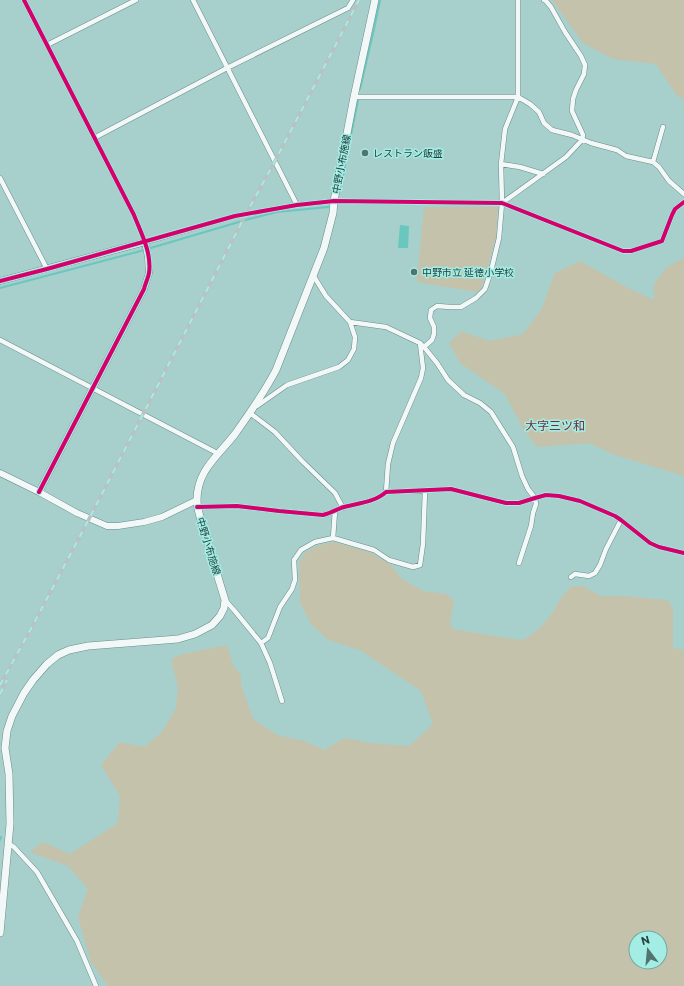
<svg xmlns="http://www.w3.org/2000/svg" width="684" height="986" font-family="Commissioner,'Noto Sans JP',sans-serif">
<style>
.green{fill:#c5c2ab;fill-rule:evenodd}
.water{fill:#69c7bf}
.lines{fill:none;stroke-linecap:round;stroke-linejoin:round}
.stream{stroke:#69c7bf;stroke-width:2}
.minor-casing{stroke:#6c8c8a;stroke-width:5.5}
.tertiary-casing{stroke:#6c8c8a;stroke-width:7}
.secondary-casing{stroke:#6c8c8a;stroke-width:8}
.minor{stroke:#f2f8f7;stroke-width:4.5}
.tertiary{stroke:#f2f8f7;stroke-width:6}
.secondary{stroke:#f2f8f7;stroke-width:7}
.rail-casing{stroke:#b8c2c2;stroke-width:3.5}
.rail{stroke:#a3ede5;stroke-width:2;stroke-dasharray:6;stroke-linecap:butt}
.cycleway-casing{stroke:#a3ede5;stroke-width:6}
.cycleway{stroke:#d6006c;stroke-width:4}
.poi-dot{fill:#527370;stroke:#a3ede5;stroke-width:1.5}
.labels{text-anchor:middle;stroke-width:3;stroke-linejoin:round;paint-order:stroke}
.poi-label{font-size:10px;fill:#24423f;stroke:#a3ede5;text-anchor:start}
.street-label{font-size:10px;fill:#24423f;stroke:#a3ede5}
.quarter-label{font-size:12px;fill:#722c3d;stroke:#a3ede5}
</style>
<rect width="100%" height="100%" fill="#a7cfcb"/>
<!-- green -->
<path class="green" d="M 552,0 L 684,0 L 684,99 L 677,96 L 656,64 L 613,59 L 583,43 Z
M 424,207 L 498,207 L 496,238 L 482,286 L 477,292 L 417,282 Z
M 683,258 L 684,258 L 684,476 L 615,455 L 589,443 L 537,447 L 523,429 L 505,394 L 460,363 L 449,343 L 461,331 L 489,341 L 523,334 L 541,310 L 555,273 L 580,261 L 626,287 L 654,300 L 654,284 L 666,268 Z
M 334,542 L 371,553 L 391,565 L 402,579 L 423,591 L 446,594 L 451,598 L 454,604 L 450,619 L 452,629 L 520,640 L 527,638 L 540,628 L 553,612 L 561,598 L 572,586 L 582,586 L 601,596 L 624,596 L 667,600 L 673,608 L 673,648 L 684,650 L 684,986 L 108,986 L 91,962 L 78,917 L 88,889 L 68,866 L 30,852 L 43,842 L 70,854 L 118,823 L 120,796 L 101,765 L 120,742 L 144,747 L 162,732 L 176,708 L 178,687 L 171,659 L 182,654 L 227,645 L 233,665 L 241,675 L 241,685 L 253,719 L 277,735 L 304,741 L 324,750 L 345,738 L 369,743 L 409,746 L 433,724 L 421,691 L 360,650 L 328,640 L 311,624 L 300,603 L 299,563 L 306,552 L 317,546 ZM 636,938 L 660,938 L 660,962 L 636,962 Z"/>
<!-- water -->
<path class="water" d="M 400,225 L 409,226 L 408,248 L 398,248 Z"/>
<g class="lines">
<!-- stream -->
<path class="stream" d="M 360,89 L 374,29 L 380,0
M 341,185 L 358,100
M 0,288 L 137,252 L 249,219 L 277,212 L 328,207
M 0,840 L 1,837"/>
<defs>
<path id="minor" d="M 24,0 L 134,215 L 145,242 L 235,216 L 297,205 L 334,201 L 502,203 L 623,251 L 631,251 L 662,241 L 672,215 L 675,209 L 684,202
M 193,0 L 297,205
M 47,45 L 136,0
M 354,97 L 518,97 L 530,104 L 539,112 L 544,123 L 552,130 L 572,135 L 591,143 L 617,150 L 626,156 L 653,162 L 659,167 L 669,181 L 684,194
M 94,138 L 227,68 L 348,8 L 353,0
M 653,162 L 663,127
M 501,164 L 520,167 L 543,174
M 0,178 L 47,269
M 502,203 L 566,157 L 582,140 L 583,135 L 572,111 L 573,99 L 576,90 L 584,74 L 585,65 L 581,56 L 565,32 L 551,7 L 546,1 L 544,0
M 350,322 L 386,327 L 420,343 L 424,347 L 437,363 L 448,380 L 464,395 L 480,403 L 491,412 L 513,447 L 522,476 L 528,489 L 535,498 L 536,504 L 533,513 L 531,526 L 519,563
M 0,340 L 217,453
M 424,347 L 432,340 L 434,334 L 434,327 L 430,318 L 431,310 L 437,306 L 450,307 L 461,307 L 476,298 L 485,289 L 491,271 L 499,238 L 502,203 L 501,164 L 505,129 L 518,97 L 518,0
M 257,406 L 287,385 L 339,367 L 348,360 L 354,349 L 355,337 L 350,322 L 326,296 L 313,275
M 250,413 L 275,432 L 302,461 L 335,493 L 343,508
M 386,492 L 388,464 L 393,443 L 421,378 L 423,368 L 420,343
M 197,507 L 237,506 L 279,511 L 323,515 C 331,513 337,509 344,507 C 359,503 375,502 386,492 L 451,489 L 494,500 L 506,503 L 519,503 L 535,498 L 546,495 L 559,496 L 580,501 L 615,516 L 621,520 L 650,543 L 659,547 L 684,553
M 333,538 L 374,550 L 389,560 L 413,567 L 420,565 L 423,544 L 425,491
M 571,577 L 575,574 L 589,576 L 595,573 L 600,565 L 606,549 L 621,520
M 225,600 L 234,610 L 261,643 L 270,663 L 282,701
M 261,643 L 268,638 L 280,607 L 292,589 L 295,580 L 294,560 L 301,550 L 315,542 L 333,538 L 335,511
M 9,844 L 14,847 L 37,872 L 77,941 L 96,986"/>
<path id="tertiary" d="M 0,281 L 145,242 L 148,257 L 149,273 L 144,289 L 39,492
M 0,473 L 39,492 L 77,513 L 107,526 L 118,526 L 144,522 L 162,517 L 197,500"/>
<path id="secondary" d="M 0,933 L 10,824 L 9,774 L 5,748 L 7,731 L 12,716 L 24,693 L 33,680 L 47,664 L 58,655 L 69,650 L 88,646 L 178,639 L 195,634 L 212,625 L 220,616 L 224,608 L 225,600 C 218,577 211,555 205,533 C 202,522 197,511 197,500 C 197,470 218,456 235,434 C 250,413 264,393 276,370 L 324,248 L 333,213 L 334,201 L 354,97 L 375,0"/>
</defs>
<!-- minor casing -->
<use href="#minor" class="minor-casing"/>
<!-- tertiary casing -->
<use href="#tertiary" class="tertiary-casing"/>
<!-- secondary casing -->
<use href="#secondary" class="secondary-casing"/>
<!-- minor -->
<use href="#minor" class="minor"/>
<!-- tertiary -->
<use href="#tertiary" class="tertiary"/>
<!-- secondary -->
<use href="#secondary" class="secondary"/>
<defs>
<path id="rail" d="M 0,685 L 33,625 L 89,519 L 246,214 L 275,161 L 359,0
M 0,694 L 7,680"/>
</defs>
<!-- rail casing -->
<use href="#rail" class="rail-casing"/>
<!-- rail -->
<use href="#rail" class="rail"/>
<defs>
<path id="cycleway" d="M 24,0 L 134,215 C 141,233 152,253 149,273 C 148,279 145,284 144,289 L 39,492
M 0,281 L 47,269 L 235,216 L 297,205 L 334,201 L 502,203 L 623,251 L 631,251 L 662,241 L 672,215 L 675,209 L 684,202
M 197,507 L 237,506 L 279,511 L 323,515 C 331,513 337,509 344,507 C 359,503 375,502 386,492 L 451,489 L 494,500 L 506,503 L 519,503 L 535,498 L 546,495 L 559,496 L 580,501 L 615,516 L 621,520 L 650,543 L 659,547 L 684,553"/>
</defs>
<!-- cycleway casing -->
<use href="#cycleway" class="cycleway-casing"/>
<!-- cycleway -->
<use href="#cycleway" class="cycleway"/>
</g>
<!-- markers -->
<g class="poi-dot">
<circle cx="365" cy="153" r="4"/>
<circle cx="414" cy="272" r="4"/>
</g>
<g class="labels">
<!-- poi labels -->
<g class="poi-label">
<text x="373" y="157">レストラン飯盛</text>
<text x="422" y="276">中野市立 延徳小学校</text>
</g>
<!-- street labels -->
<g class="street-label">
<text transform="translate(341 164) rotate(-79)" y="4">中野小布施線</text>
<text transform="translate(209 546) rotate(73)" y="4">中野小布施線</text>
</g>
<!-- quarter labels -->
<g class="quarter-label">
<text x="555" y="430">大字三ツ和</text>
</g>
</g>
<!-- north arrow -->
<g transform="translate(648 950) rotate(344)"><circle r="19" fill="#a3ede5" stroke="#70a9a3"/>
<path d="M0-3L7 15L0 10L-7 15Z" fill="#527370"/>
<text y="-6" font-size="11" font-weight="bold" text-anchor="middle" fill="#24423f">N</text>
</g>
</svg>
